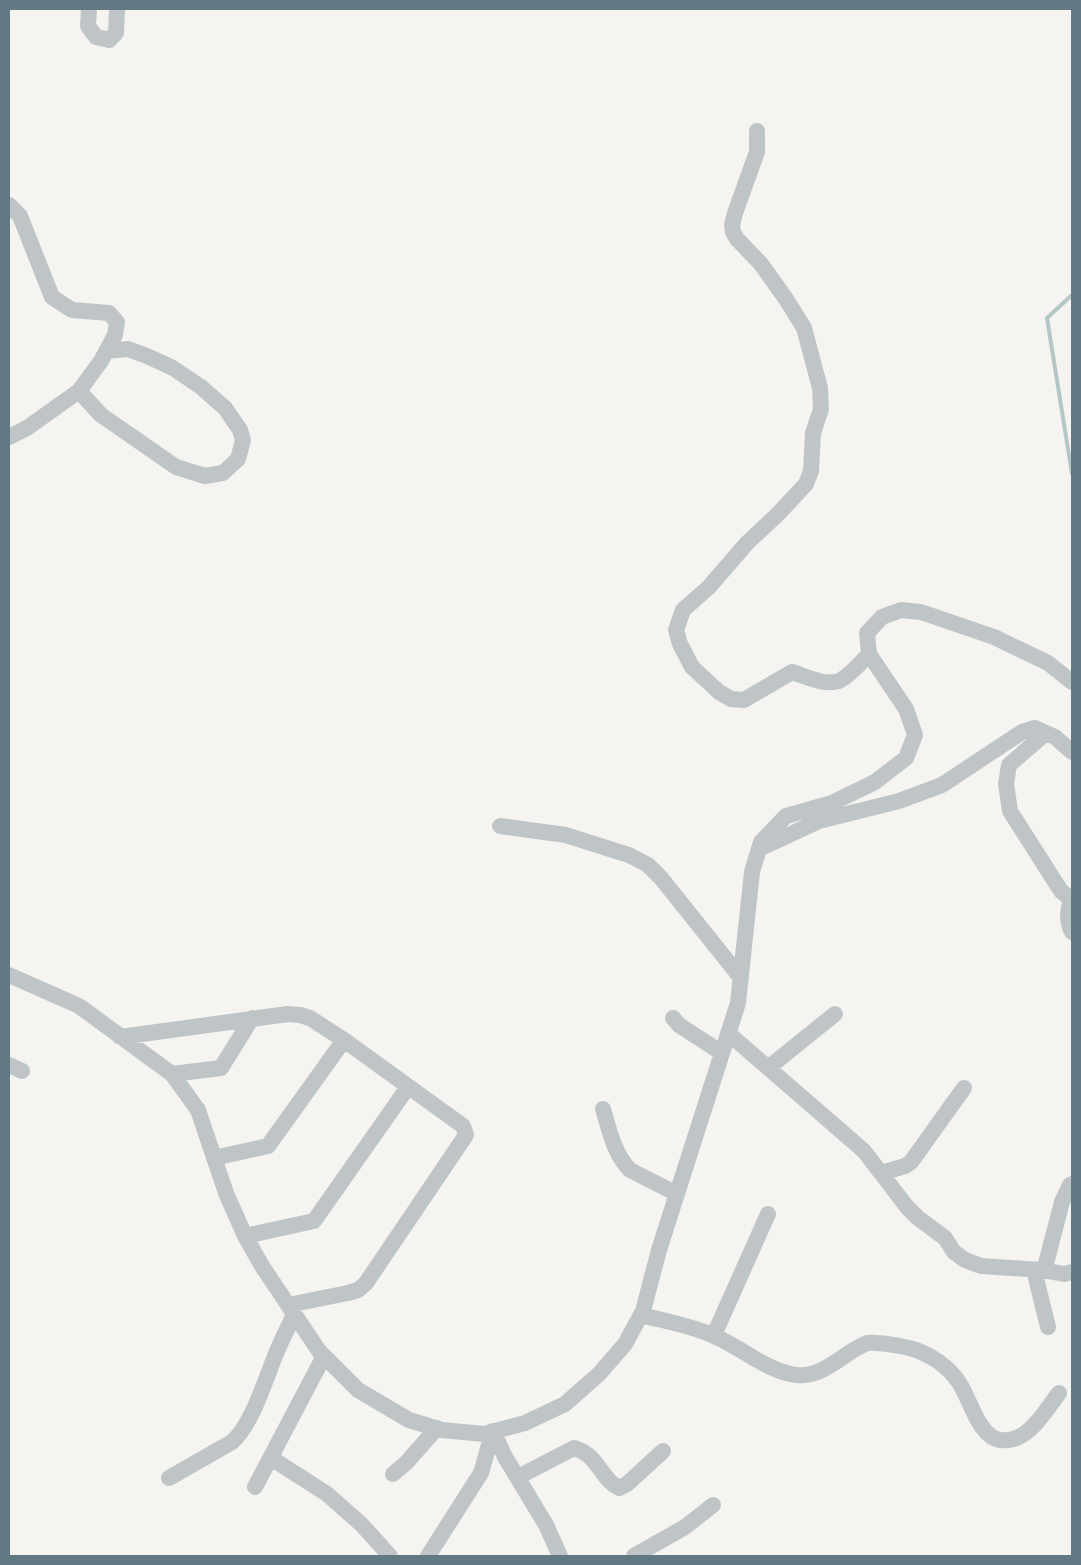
<svg xmlns="http://www.w3.org/2000/svg" width="1081" height="1565" font-family="Signika,sans-serif">
<style>
.lines{fill:none;stroke-linecap:round;stroke-linejoin:round}
.stream{stroke:#b5c6c7;stroke-width:4}
.minor{stroke:#bfc5c7;stroke-width:16}
</style>
<rect width="100%" height="100%" fill="#f5f4f1"/>
<g class="lines">
<!-- stream -->
<path class="stream" d="M 1072,295 L 1047,318 L 1072,474"/>
<!-- minor -->
<path class="minor" d="M 89,9 L 88,26 L 96,37 L 109,40 L 116,33 L 117,9
M 757,131 L 757,152 L 735,213 L 732,225 L 733,232 L 737,239 L 761,264 L 786,299 L 804,328 L 820,388 L 821,409 L 813,433 L 811,471 L 806,484 L 778,514 L 747,543 L 709,587 L 683,610 L 676,630 L 680,644 L 692,667 L 719,692 L 731,699 L 744,700 L 792,672 C 805,676 824,686 839,681 C 850,676 861,662 869,654
M 9,205 L 20,216 L 52,297 L 72,310 L 109,313 L 117,322 L 115,335 L 101,361 L 79,391 L 27,428 L 9,437
M 79,391 L 101,415 L 176,467 L 205,476 L 223,473 L 238,459 L 243,440 L 240,430 L 225,408 L 201,387 L 173,368 L 147,356 L 128,349 L 106,351
M 1046,733 L 1009,765 L 1006,784 L 1010,811 L 1061,891 L 1072,900
M 500,826 L 566,835 L 629,855 L 648,865 L 661,878 L 741,978
M 761,848 L 819,821 L 899,801 L 942,785 L 1022,732 L 1035,728 L 1055,737 L 1072,752
M 1071,898 C 1068,910 1066,921 1072,932
M 9,975 L 79,1006 L 172,1074 L 198,1110 L 226,1193 L 245,1236 L 262,1266 L 319,1351 L 358,1390 L 409,1420 L 442,1430 L 484,1434 L 525,1423 L 565,1404 L 599,1374 L 625,1344 L 643,1311 L 659,1250 L 738,1003 L 752,872 L 761,842 L 786,816 L 832,803 L 875,782 L 906,758 L 915,735 L 906,709 L 869,654 L 867,633 L 882,617 L 901,610 L 921,612 L 994,637 L 1048,663 L 1072,682
M 673,1018 L 679,1025 L 722,1053
M 728,1033 L 864,1151 L 907,1207 L 918,1218 L 945,1238 L 954,1252 L 965,1260 L 981,1266 L 1042,1270 L 1064,1274 L 1072,1272
M 120,1037 L 288,1014 L 300,1015 L 310,1018 L 344,1040 L 463,1126 L 466,1135 L 462,1141 L 366,1283 L 358,1290 L 348,1293 L 288,1305
M 9,1065 L 22,1071
M 768,1068 L 835,1014
M 172,1074 L 221,1068 L 252,1018
M 603,1109 C 609,1129 614,1154 630,1170 L 677,1194
M 214,1158 L 268,1146 L 344,1040
M 881,1173 L 905,1166 L 911,1162 L 964,1088
M 245,1236 L 314,1221 L 408,1087
M 1034,1270 L 1048,1327
M 1044,1271 L 1062,1202 L 1070,1185 L 1072,1184
M 641,1315 C 664,1321 693,1326 714,1336 C 741,1347 766,1371 796,1375 C 819,1378 838,1359 857,1348 C 860,1347 864,1344 867,1343 C 878,1342 905,1346 916,1350 C 932,1356 948,1367 958,1381 C 970,1397 978,1437 1000,1440 C 1028,1444 1045,1411 1059,1393
M 714,1335 L 768,1214
M 493,1431 L 505,1457 L 546,1525 L 560,1556
M 271,1458 L 327,1494 L 361,1524 L 390,1556
M 393,1474 L 406,1463 L 437,1428
M 518,1477 L 574,1448 C 599,1455 601,1480 619,1488 L 627,1484 L 663,1451
M 169,1478 L 232,1442 C 254,1422 266,1376 278,1349 C 283,1337 289,1326 294,1314
M 255,1487 L 324,1356
M 428,1556 L 481,1473 L 493,1431
M 634,1556 L 685,1527 L 713,1505"/>
</g>
<!-- border -->
<rect width="1081" height="1565" fill="none" stroke="#627983" stroke-width="20"/>
</svg>
